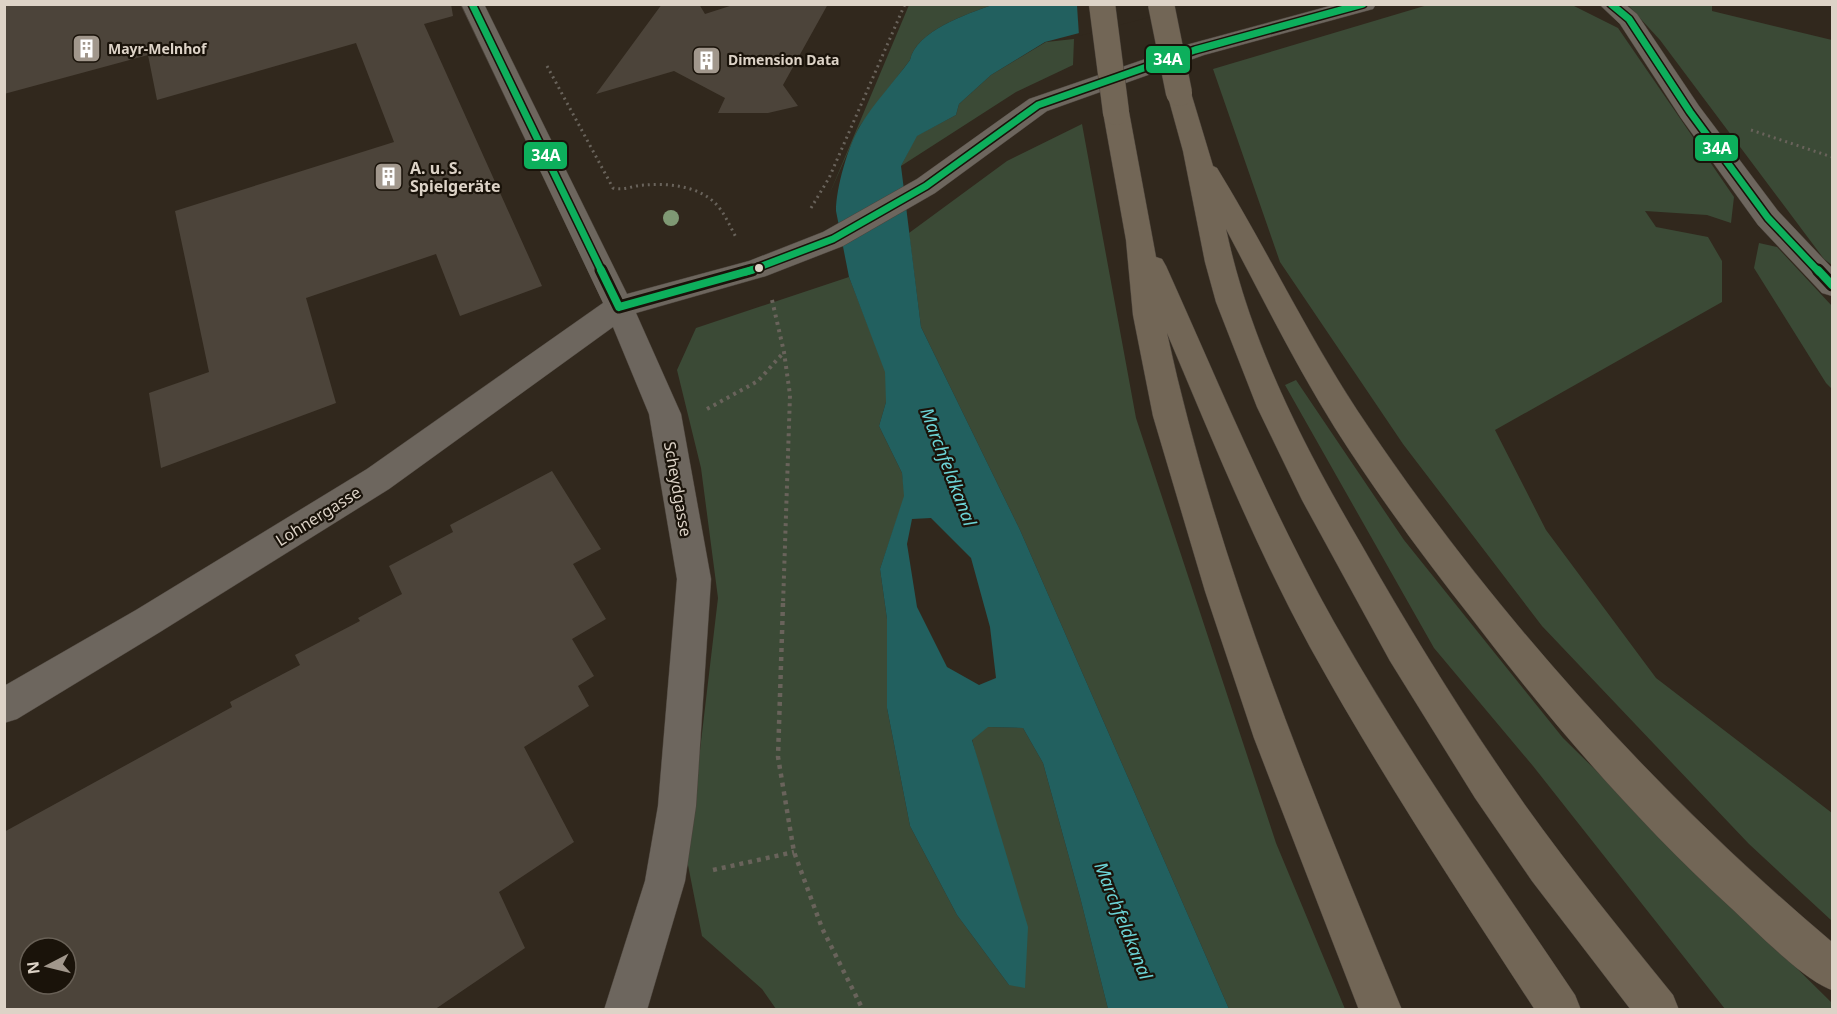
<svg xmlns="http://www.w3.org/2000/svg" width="1837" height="1014" font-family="'Noto Sans',sans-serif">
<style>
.green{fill:#3b4a36}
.water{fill:#22605f;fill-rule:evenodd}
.pier{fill:#31281d}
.building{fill:#4c443a;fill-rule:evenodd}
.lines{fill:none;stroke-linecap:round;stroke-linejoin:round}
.street-casing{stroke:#4b433b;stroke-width:1}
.highway-casing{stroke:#4b433b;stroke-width:1}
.path-far2{stroke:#69635b;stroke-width:3;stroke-dasharray:2 4;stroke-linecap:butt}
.path-far1{stroke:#69635b;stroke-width:4;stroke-dasharray:3 4.5;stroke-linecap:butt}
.path{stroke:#69635b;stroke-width:4.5;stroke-dasharray:4 5;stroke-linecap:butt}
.street{fill:#6d665e;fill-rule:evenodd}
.highway{fill:#726656;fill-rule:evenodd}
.highway-bridge-casing{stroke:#4b433b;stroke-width:27;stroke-linecap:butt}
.highway-bridge{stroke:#726656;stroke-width:26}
.bus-1-far1-casing{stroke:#1a130a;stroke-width:10}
.bus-1-casing{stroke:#1a130a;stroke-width:13}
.bus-1-far1{stroke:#0daf5c;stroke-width:7}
.bus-1{stroke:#0daf5c;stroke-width:8}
.tree{fill:#7f9974}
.bus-dot{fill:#ddd3c7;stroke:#1a130a;stroke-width:2}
.labels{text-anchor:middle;stroke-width:4.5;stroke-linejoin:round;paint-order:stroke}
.far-poi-label{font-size:14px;font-weight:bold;fill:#ddd3c7;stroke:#1a130a;text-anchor:start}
.poi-label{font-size:16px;font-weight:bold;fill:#ddd3c7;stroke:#1a130a;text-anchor:start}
.street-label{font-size:16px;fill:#ddd3c7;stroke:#1a130a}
.water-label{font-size:18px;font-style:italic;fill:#6cd4d6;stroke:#1a130a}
.line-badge{stroke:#1a130a;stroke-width:2}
.badge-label{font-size:16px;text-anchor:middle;font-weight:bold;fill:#fff}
</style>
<rect width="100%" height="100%" fill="#31281d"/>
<!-- green -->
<path class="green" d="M 1431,4 L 1572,5 L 1618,28 L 1734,197 L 1731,223 L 1707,215 L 1645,211 L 1656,227 L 1708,237 L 1722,261 L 1722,302 L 1495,430 L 1546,530 L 1656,678 L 1832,813 L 1832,921 L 1749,844 L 1542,626 L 1403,444 L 1280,262 L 1213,69 Z
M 909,5 L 992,5 C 967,14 916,31 910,60 L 859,127 L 829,195 Z
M 1628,5 L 1712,5 L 1712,11 L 1832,40 L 1832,265 L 1824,259 L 1660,40 Z
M 1074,39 L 1073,65 L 1016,92 L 901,166 L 916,136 L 956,115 L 959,104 L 991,75 L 1046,42 Z
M 1082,124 L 1136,418 L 1276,843 L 1345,1009 L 1229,1009 L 1020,530 L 921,327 L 909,233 L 1007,161 Z
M 1759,243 L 1777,247 L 1832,306 L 1832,389 L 1826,383 L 1754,268 Z
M 849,277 L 886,372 L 886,402 L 879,426 L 902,473 L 905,496 L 880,569 L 887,619 L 887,708 L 910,826 L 957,915 L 1009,985 L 981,776 L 972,739 L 987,727 L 1023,728 L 1043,763 L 1080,897 L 1108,1009 L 776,1009 L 762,989 L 702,936 L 687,860 L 718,598 L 701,468 L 677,370 L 696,328 Z
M 1296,380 L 1404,540 L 1563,738 L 1832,1003 L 1832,1009 L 1725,1009 L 1533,766 L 1434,648 L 1285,385 Z"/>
<!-- water -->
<path class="water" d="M 992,5 L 1186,5 L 1045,42 L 991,75 L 959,104 L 956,115 L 917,136 L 901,166 L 921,327 L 1020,530 L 1229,1009 L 1108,1009 L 1080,897 L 1043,763 L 1023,728 L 988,727 L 972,740 L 1028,927 L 1025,988 L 1009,985 L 957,915 L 910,826 L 887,708 L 887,619 L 880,569 L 904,496 L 902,473 L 879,426 L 886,402 L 885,372 L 849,277 L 836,211 C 836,188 848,146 860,126 C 874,103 894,82 910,60 C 916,31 967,14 992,5 ZM 931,518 L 971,558 L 990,627 L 996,678 L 979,685 L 947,667 L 917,607 L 907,544 L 912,519 Z"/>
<!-- pier -->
<path class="pier" d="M 1189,4 L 1187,7 L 1079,36 L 1077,5 Z"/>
<!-- building -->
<path class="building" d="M 4,4 L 451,4 L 453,16 L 424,24 L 542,286 L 460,316 L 436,254 L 306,298 L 336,403 L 161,468 L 149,393 L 209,372 L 175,211 L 394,142 L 356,43 L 157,100 L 148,55 L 4,94 Z
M 662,4 L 699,4 L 705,14 L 736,4 L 828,4 L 783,85 L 798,106 L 768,113 L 718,113 L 725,98 L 674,71 L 596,94 Z
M 552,471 L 601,549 L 573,564 L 606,619 L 572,639 L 594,676 L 578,686 L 589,706 L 524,747 L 574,842 L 499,892 L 525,948 L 434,1010 L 4,1010 L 4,832 L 232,707 L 230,702 L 300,665 L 295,655 L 360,621 L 358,618 L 402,594 L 389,566 L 453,532 L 450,525 ZM 30,948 L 66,948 L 66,984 L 30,984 Z"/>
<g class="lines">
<defs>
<path id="street" d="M 461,4 L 484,4 L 627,294 L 749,261 L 823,232 L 917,179 L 1029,99 L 1186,45 L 1337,4 L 1376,4 L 1373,9 L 1204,55 L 1047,111 L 935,193 L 843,246 L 766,276 L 636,313 L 681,414 L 711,579 L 696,806 L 685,881 L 647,1010 L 604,1010 L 645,881 L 658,806 L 677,579 L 649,414 L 613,327 L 389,489 L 160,632 L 17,719 L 4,723 L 4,686 L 136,610 L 367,469 L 603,303 Z
M 1599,4 L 1625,4 L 1637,14 L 1699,106 L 1778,211 L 1832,268 L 1832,296 L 1822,293 L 1758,225 L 1681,118 L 1620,24 Z"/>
<path id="highway" d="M 1179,85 L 1188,87 L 1191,93 L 1213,166 L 1217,168 C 1266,248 1306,332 1357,410 C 1486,605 1654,792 1832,942 L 1832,990 C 1803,980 1754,929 1730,907 C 1635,820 1551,722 1473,620 C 1424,558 1377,494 1335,428 C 1295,364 1261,295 1226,229 C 1250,342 1303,445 1361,544 C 1412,634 1466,721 1525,805 C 1572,871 1623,933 1673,995 L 1679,1010 L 1631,1010 L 1532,881 L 1475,798 L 1390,661 L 1302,500 L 1257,407 L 1216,302 L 1205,262 L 1183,151 L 1167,93 L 1170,87 Z
M 1116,104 L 1125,106 L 1129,112 L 1156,257 L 1162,259 L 1166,266 C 1220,386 1270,508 1334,622 C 1407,751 1492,872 1575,995 L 1581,1010 L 1535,1010 C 1457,890 1379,772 1310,647 C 1255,546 1212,439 1167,333 C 1218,567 1311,789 1402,1010 L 1359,1010 L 1254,738 L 1205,591 L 1153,416 L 1133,315 L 1126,240 L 1103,112 L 1107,106 Z"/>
</defs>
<!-- street casing -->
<use href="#street" class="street-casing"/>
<!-- highway casing -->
<use href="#highway" class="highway-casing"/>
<!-- path-far2 -->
<path class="path-far2" d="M 547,66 L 613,188 C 624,191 634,185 645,185 C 668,183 698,186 715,203 C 725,213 730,227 737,239
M 1751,130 L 1832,157
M 811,208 L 829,178 L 905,4"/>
<!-- path-far1 -->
<path class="path-far1" d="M 772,300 L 784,352 L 790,395 L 783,605
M 707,409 L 758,381 L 784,352"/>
<!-- path -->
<path class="path" d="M 783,603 L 778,757 L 794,852 L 822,928 L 863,1010
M 713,870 L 794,852"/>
<!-- street -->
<use href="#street" class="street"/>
<!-- highway -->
<use href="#highway" class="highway"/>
<defs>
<path id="highway-bridge" d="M 1102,4 L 1116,112
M 1161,4 L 1179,93"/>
</defs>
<!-- highway-bridge casing -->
<use href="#highway-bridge" class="highway-bridge-casing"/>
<!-- highway-bridge -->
<use href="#highway-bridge" class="highway-bridge"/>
<defs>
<path id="bus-1-far1" d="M 472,4 L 602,272
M 1611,4 L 1629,19 L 1690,112 L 1768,218 L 1819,272
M 746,272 L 833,239 L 926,186 L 1038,105 L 1195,50 L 1363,4"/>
<path id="bus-1" d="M 601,270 L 619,307
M 1818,270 L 1832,285
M 619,307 L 752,270"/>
</defs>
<!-- bus-1-far1 casing -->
<use href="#bus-1-far1" class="bus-1-far1-casing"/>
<!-- bus-1 casing -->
<use href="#bus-1" class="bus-1-casing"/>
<!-- bus-1-far1 -->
<use href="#bus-1-far1" class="bus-1-far1"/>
<!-- bus-1 -->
<use href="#bus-1" class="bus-1"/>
</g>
<!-- trees -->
<circle class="tree" cx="671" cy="218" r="8"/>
<!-- icons -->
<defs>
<symbol id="building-square" viewBox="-11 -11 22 22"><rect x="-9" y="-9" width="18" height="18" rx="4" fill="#a1978c" stroke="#1a130a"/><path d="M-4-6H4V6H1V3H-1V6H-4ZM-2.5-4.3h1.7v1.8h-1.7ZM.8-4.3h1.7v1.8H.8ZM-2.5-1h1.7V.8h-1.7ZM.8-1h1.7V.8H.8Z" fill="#fff"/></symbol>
</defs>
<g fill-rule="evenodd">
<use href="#building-square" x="70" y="32" width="33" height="33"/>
<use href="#building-square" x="690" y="44" width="33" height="33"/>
<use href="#building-square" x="372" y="160" width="33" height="33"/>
</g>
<!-- markers -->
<circle class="bus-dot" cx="759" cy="268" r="5"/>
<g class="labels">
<!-- far-poi labels -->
<g class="far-poi-label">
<text x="108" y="54">Mayr-Melnhof</text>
<text x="728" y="65">Dimension Data</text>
</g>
<!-- poi labels -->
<g class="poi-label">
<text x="410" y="174">A. u. S.<tspan x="410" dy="18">Spielgeräte</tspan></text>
</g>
<!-- street labels -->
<g class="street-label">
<text transform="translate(678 489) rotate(80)" y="6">Scheydgasse</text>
<text transform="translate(318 516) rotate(-32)" y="6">Lohnergasse</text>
</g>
<!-- water labels -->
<g class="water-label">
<text transform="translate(948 467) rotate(69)" y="6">Marchfeldkanal</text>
<text transform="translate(1123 921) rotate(68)" y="6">Marchfeldkanal</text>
</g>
</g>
<g class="line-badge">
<rect x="1145" y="45" width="46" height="29" rx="6" fill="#0daf5c"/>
<rect x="1694" y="134" width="45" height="28" rx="6" fill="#0daf5c"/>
<rect x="523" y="141" width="45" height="29" rx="6" fill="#0daf5c"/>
</g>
<g class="badge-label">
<text x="1168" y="65">34A</text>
<text x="1717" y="154">34A</text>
<text x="546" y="161">34A</text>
</g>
<!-- border -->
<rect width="1837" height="1014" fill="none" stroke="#ddd3c7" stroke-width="12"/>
<!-- north arrow -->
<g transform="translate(48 966) rotate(263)"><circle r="28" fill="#1a130a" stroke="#686056" stroke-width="1.5"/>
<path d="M0-4.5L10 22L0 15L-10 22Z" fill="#a1978c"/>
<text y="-9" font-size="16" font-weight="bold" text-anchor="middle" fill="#ddd3c7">N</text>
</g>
</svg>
